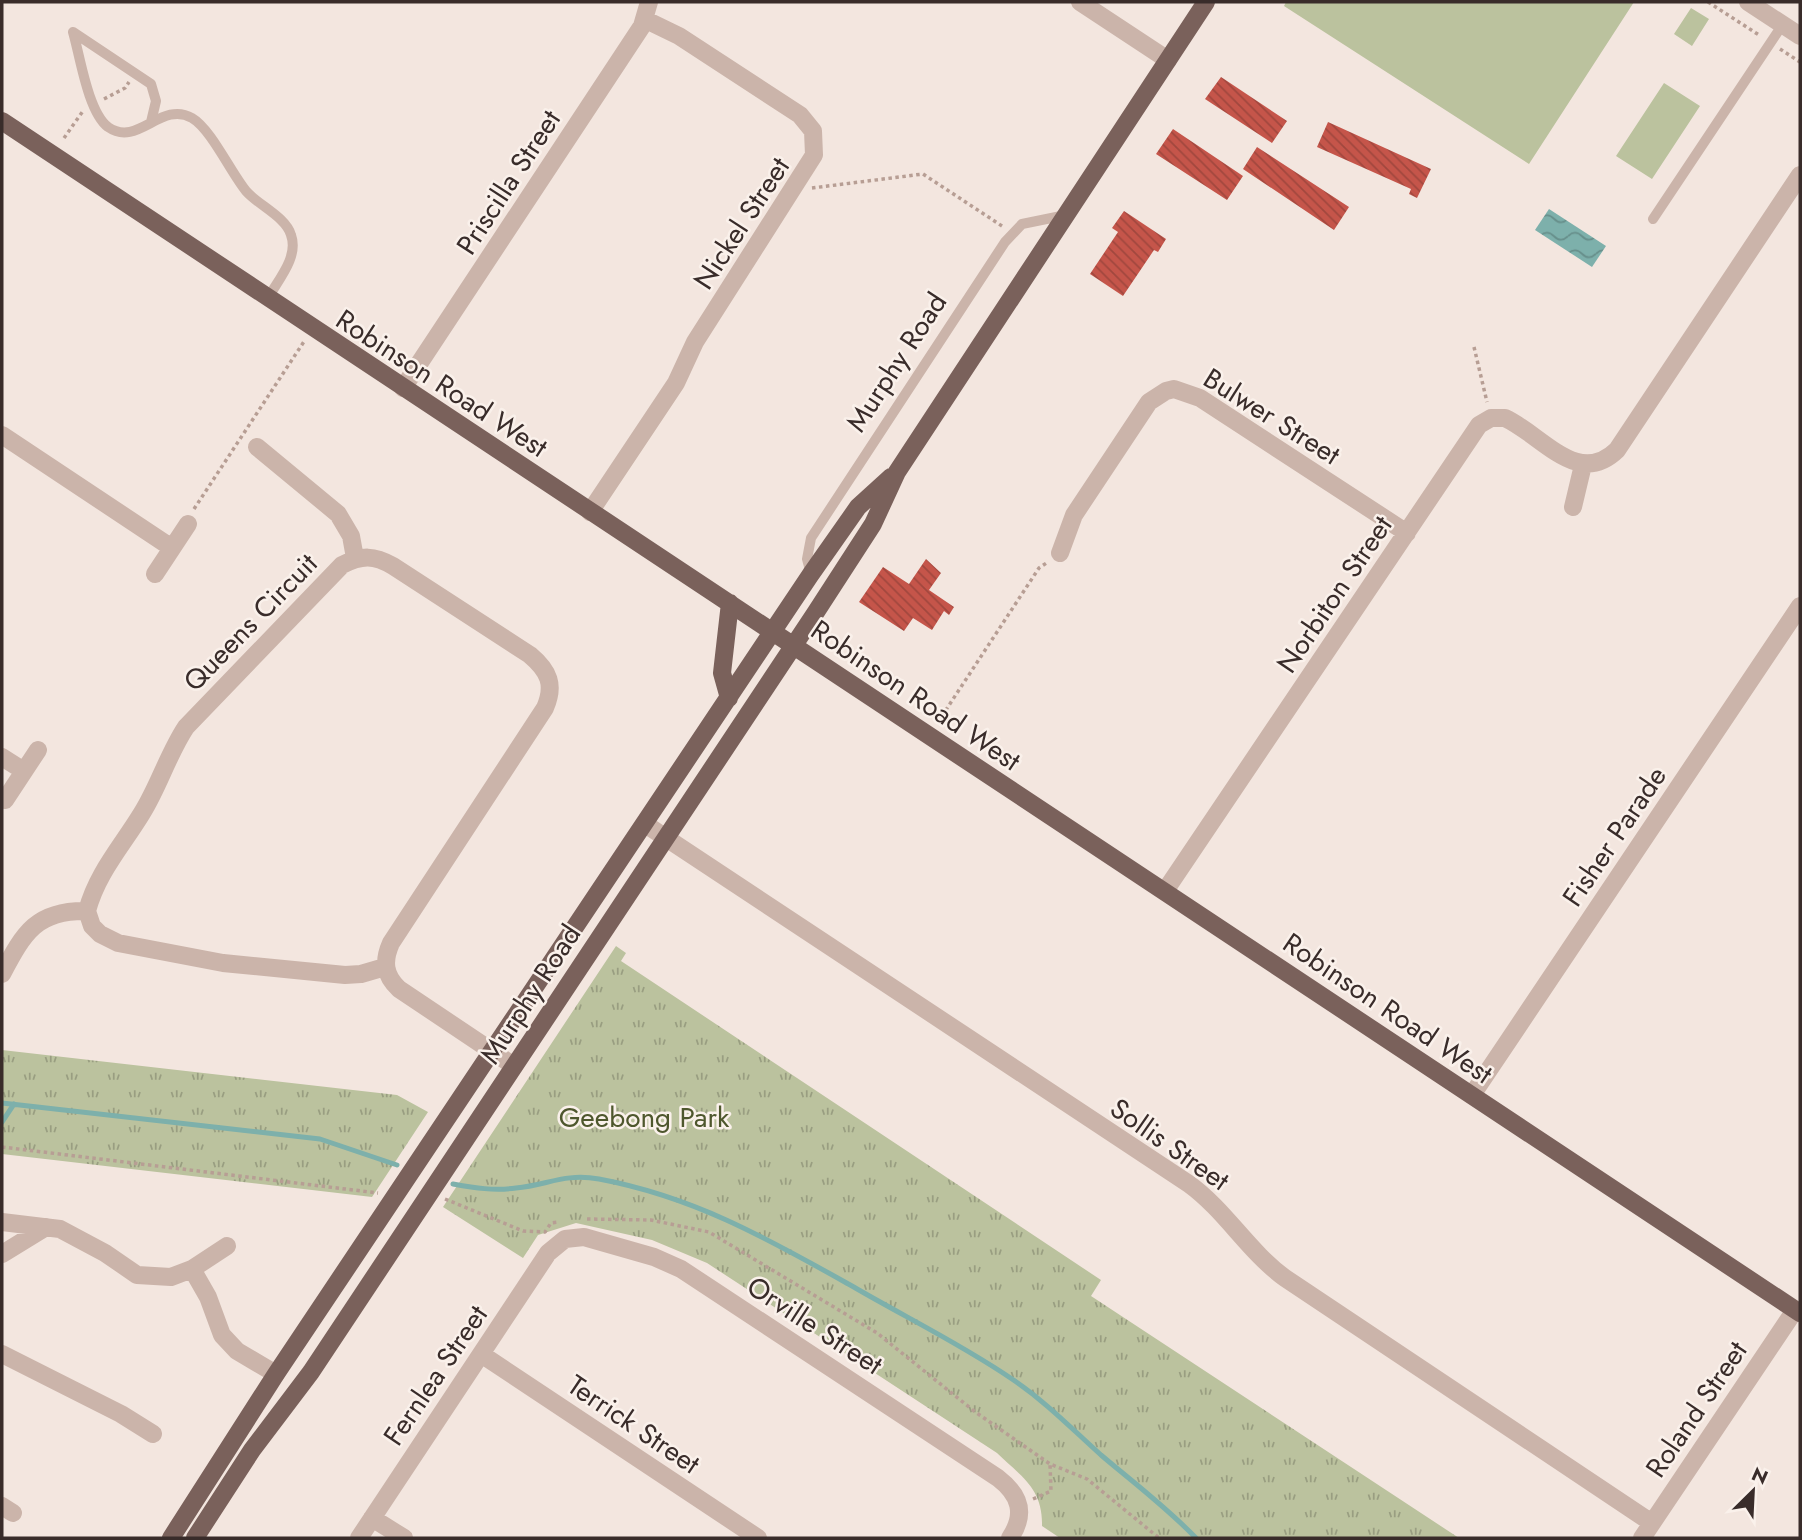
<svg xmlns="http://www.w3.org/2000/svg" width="1802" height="1540" font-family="Jost,sans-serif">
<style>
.park{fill:url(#park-tufts)}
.garden{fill:#bbc29e}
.water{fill:url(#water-waves)}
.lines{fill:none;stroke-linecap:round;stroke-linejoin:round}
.stream{stroke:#7db0ab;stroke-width:5}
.building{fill:url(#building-back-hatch)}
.path{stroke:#b79e94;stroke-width:3.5;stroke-dasharray:3.5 3.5;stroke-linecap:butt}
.lane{stroke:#cbb4aa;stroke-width:10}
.street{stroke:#cbb4aa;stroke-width:18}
.primary{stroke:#7a615b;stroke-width:18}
.labels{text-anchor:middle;stroke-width:5;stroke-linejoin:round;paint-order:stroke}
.street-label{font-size:28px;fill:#392c2a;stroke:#faf1eb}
.park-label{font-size:28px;fill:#4e572d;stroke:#faf1eb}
</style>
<defs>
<pattern id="park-tufts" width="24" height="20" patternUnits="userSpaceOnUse" patternTransform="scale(1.75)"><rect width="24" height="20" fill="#bbc29e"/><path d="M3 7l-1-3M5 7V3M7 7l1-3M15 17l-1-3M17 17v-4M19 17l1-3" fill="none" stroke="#999e81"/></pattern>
<pattern id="water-waves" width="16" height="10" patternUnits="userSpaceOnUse" patternTransform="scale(1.75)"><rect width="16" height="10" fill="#7db0ab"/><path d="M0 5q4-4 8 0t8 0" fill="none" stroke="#678f8b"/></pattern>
<pattern id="building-back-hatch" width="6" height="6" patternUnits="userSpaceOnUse" patternTransform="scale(1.75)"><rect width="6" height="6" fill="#c5554a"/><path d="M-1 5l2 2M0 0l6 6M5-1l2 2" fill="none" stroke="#a1473e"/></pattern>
</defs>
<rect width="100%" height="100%" fill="#f3e6df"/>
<!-- park -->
<path class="park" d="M 616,946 L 626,953 L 621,961 L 1101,1280 L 1091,1296 L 1459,1538 L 1060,1538 L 1042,1526 C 1043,1489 1022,1477 997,1453 L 707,1263 L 652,1240 L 576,1223 L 538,1235 L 523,1258 L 443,1207 Z
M 2,1050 L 397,1095 L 428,1112 L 372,1197 L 2,1154 Z"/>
<!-- garden -->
<path class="garden" d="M 1286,2 L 1634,2 L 1529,164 L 1284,6 Z
M 1691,8 L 1709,19 L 1692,46 L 1674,34 Z
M 1664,83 L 1700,106 L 1652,179 L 1616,156 Z"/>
<!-- water -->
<path class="water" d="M 1549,209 L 1606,246 L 1592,267 L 1535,230 Z"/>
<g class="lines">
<!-- stream -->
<path class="stream" d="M 2,1103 L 320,1139 L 397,1165
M 2,1122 L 14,1104
M 453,1184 C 475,1188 494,1191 516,1188 C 548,1185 564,1173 599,1179 C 695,1197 768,1239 852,1286 C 905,1317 961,1344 1012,1379 C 1046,1402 1071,1428 1101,1455 C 1134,1483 1165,1506 1196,1538"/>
</g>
<!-- building -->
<path class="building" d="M 1221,77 L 1287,121 L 1272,143 L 1205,99 Z
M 1328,122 L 1431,169 L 1417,198 L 1409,194 L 1411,189 L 1317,147 Z
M 1173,129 L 1243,176 L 1227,200 L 1156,154 Z
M 1257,147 L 1349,207 L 1334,230 L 1243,169 Z
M 1124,211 L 1166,239 L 1158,252 L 1154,250 L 1123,296 L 1090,274 L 1118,232 L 1112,228 Z
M 926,559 L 941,573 L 929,590 L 954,607 L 949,615 L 944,611 L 932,630 L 913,618 L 904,631 L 859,602 L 883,567 L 909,584 Z"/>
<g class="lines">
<!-- path -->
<path class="path" d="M 1708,2 L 1759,35
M 1780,49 L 1800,62
M 104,99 L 125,88 L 129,82
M 64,138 L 83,111
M 812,188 L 923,174 L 1002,226
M 1474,347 L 1487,402
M 194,509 L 305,340
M 938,722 L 1039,568 L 1048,562
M 2,1147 L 378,1193
M 445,1199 L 523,1231 L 545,1232 L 551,1223 L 559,1222
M 587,1219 L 651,1220 L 709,1232 L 877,1333 L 974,1411 L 1050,1464 L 1087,1479 L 1159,1538
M 1033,1499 L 1051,1491 L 1050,1464"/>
<!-- lane -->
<path class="lane" d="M 73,32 C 80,56 88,112 108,127 C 138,148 161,100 192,118 C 211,129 231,173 246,191 C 258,205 286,217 291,235 C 299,257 278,280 268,298
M 73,32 L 151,84 L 156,101 L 151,122
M 1653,219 L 1783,24
M 811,574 L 807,559 L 811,538 L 1005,242 L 1022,224 L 1066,215"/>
<!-- street -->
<path class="street" d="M 1080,2 L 1168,60
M 1748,2 L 1800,36
M 403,388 L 642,26 L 649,2
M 2,435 L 172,548
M 257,447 L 338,514 L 351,536 L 355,558
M 1573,507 L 1583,465
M 590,512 L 676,383 L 695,342 L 814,155 L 813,131 L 800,115 L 679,36 L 646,20
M 1060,553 L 1074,515 L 1149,402 L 1166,391 L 1174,389 L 1200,398 L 1407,533
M 155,574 L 188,524
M 2,757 L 24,771
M 5,800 L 38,750
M 645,824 L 1189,1184 C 1226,1211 1248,1251 1285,1278 L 1652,1523
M 1165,891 L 1479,425 L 1491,418 L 1505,418 C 1542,435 1578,488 1617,450 L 1800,175
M 385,967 L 361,974 L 345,975 L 223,963 L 118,943 L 100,934 L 92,926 L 87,911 C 97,873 122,846 142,813 C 159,786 168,754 186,727 L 342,565 C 362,555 374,555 393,566 L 530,655 C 549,671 555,685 545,708 L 391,943 C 383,961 384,975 399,989 L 514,1066
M 2,974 C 24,932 37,910 87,911
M 1472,1095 L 1800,606
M 2,1222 L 60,1229 L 105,1253 L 137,1275 L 171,1277 L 192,1269 L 227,1246
M 2,1254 L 46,1227
M 192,1269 L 208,1297 L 222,1335 L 237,1351 L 276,1374
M 2,1354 L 121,1414 L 153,1434
M 481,1354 L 758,1538
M 2,1506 L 13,1513
M 372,1518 L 404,1538
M 359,1538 L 548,1253 L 565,1239 L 584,1237 L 654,1257 L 681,1269 L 998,1478 C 1020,1495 1026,1514 1010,1538
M 1642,1538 L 1795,1310"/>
<!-- primary -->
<path class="primary" d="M 2,121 L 1800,1313
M 729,698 L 722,673 L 730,603
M 171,1538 L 276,1374 L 811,574 L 858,507 L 891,477
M 195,1538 L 252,1450 L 311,1372 L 816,612 L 873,524 L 897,472 L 1206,2"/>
</g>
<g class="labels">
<!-- street labels -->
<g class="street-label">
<text transform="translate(508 182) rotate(-57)" y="10">Priscilla Street</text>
<text transform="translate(741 223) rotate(-57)" y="10">Nickel Street</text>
<text transform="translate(896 362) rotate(-57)" y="10">Murphy Road</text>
<text transform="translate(442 383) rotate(33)" y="10">Robinson Road West</text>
<text transform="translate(1272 416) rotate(32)" y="10">Bulwer Street</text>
<text transform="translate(1334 594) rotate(-56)" y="10">Norbiton Street</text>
<text transform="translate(250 622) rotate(-46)" y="10">Queens Circuit</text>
<text transform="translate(916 695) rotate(34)" y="10">Robinson Road West</text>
<text transform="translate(1614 836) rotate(-56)" y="10">Fisher Parade</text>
<text transform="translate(530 994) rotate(-57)" y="10">Murphy Road</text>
<text transform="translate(1388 1008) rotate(34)" y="10">Robinson Road West</text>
<text transform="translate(1170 1144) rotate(35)" y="10">Sollis Street</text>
<text transform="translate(815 1325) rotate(33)" y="10">Orville Street</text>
<text transform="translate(435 1375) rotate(-56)" y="10">Fernlea Street</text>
<text transform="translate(1696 1409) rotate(-56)" y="10">Roland Street</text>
<text transform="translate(634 1424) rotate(34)" y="10">Terrick Street</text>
</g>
<!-- park labels -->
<g class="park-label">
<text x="644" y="1127">Geebong Park</text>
</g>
</g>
<!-- border -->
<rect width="1802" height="1540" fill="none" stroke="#392c2a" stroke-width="7"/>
<!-- north arrow -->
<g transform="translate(1753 1491) rotate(24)" stroke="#faf1eb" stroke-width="5" paint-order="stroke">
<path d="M0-5L12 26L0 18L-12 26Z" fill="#392c2a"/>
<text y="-10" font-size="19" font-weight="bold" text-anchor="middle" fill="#392c2a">N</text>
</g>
</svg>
